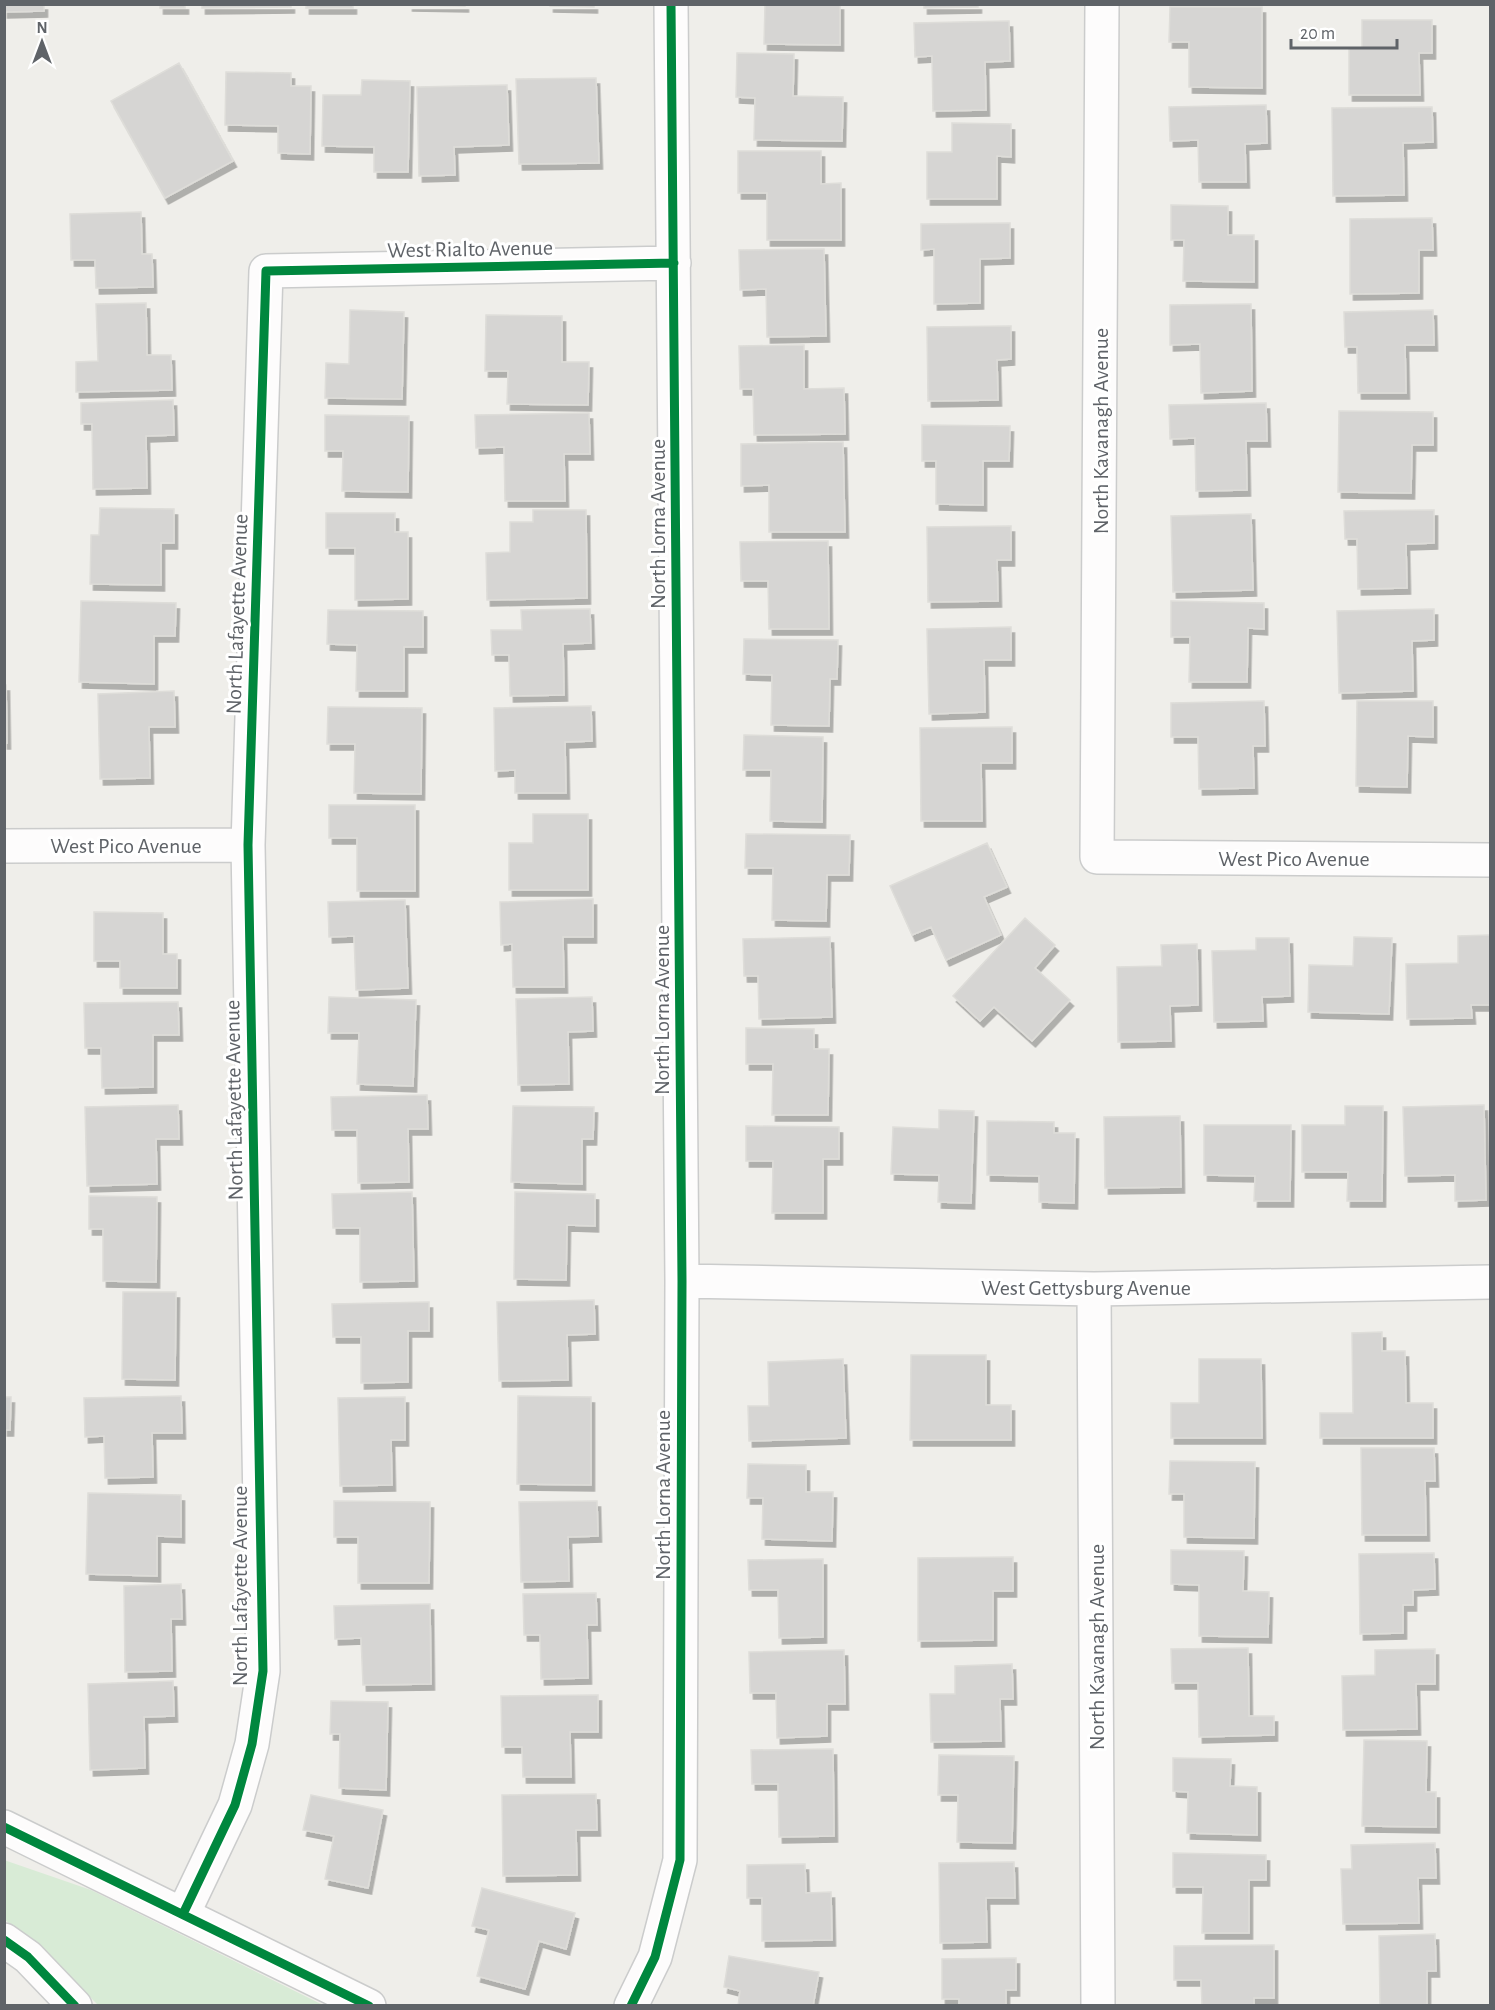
<svg xmlns="http://www.w3.org/2000/svg" width="1495" height="2010" font-family="'Alegreya Sans',sans-serif">
<style>
.green{fill:#d8ebd6}
.building{fill:#d6d5d3;stroke:#deddd9;stroke-width:1.5;filter:url(#shadow)}
.lines{fill:none;stroke-linecap:round;stroke-linejoin:round}
.minor-casing{stroke:#cbcccc;stroke-width:36}
.tertiary-casing{stroke:#cbcccc;stroke-width:36}
.minor{stroke:#fdfcfc;stroke-width:33}
.tertiary{stroke:#fdfcfc;stroke-width:33}
.cycleway-casing{stroke:#fff;stroke-width:13}
.cycleway{stroke:#00873e;stroke-width:9}
.labels{text-anchor:middle;stroke-width:6;stroke-linejoin:round;paint-order:stroke}
.street-label{font-size:22px;fill:#5f6368;stroke:#fff}
</style>
<defs>
<filter id="shadow"><feDropShadow dx="3.5" dy="6" stdDeviation="0" flood-color="#0004"/></filter>
</defs>
<rect width="100%" height="100%" fill="#efeeea"/>
<!-- green -->
<path class="green" d="M 4,1860 L 91,1890 L 323,2005 L 98,2005 L 47,1954 L 5,1920 Z"/>
<!-- building -->
<path class="building" d="M 4,4 L 44,4 L 44,11 L 4,12 Z
M 160,4 L 185,4 L 185,8 L 160,8 Z
M 202,4 L 291,4 L 291,7 L 202,8 Z
M 306,4 L 353,4 L 353,8 L 306,8 Z
M 409,4 L 465,4 L 465,6 L 409,5 Z
M 550,4 L 594,4 L 594,7 L 550,6 Z
M 765,4 L 840,4 L 840,45 L 764,44 Z
M 924,4 L 978,4 L 978,7 L 924,8 Z
M 1170,7 L 1262,7 L 1262,88 L 1189,87 L 1189,42 L 1169,42 Z
M 1362,20 L 1432,20 L 1432,53 L 1419,53 L 1420,95 L 1349,95 L 1349,48 L 1362,48 Z
M 1009,21 L 1010,61 L 985,62 L 986,110 L 933,111 L 932,56 L 915,57 L 914,23 Z
M 737,53 L 794,54 L 793,96 L 843,97 L 842,141 L 754,140 L 755,98 L 736,97 Z
M 179,63 L 233,161 L 165,198 L 111,101 Z
M 226,72 L 291,73 L 291,86 L 311,86 L 310,154 L 278,153 L 278,126 L 225,125 Z
M 596,78 L 599,163 L 519,164 L 516,79 Z
M 362,80 L 410,81 L 408,172 L 374,172 L 374,147 L 322,146 L 323,95 L 361,95 Z
M 507,85 L 509,145 L 454,147 L 455,175 L 419,176 L 417,87 Z
M 1266,105 L 1267,143 L 1245,144 L 1246,182 L 1199,182 L 1198,140 L 1170,141 L 1169,107 Z
M 1432,107 L 1433,142 L 1403,143 L 1404,195 L 1333,196 L 1332,108 Z
M 952,123 L 1011,124 L 1011,157 L 997,156 L 997,199 L 927,199 L 927,152 L 952,152 Z
M 738,151 L 821,151 L 821,184 L 841,183 L 841,240 L 767,240 L 767,193 L 738,193 Z
M 1171,205 L 1228,206 L 1228,235 L 1254,235 L 1254,282 L 1183,281 L 1184,240 L 1171,240 Z
M 141,212 L 142,254 L 152,254 L 153,287 L 96,288 L 95,260 L 71,260 L 70,214 Z
M 1432,218 L 1433,250 L 1419,250 L 1419,293 L 1350,294 L 1350,219 Z
M 1010,223 L 1010,258 L 980,259 L 980,303 L 934,304 L 934,249 L 921,250 L 921,224 Z
M 824,249 L 826,336 L 767,337 L 766,289 L 740,290 L 739,250 Z
M 146,303 L 147,355 L 171,355 L 172,390 L 76,392 L 76,362 L 98,361 L 96,304 Z
M 1251,304 L 1252,391 L 1201,393 L 1200,344 L 1170,345 L 1170,305 Z
M 350,310 L 404,312 L 402,399 L 325,398 L 326,363 L 349,364 Z
M 1433,310 L 1434,345 L 1405,345 L 1406,393 L 1358,393 L 1357,347 L 1345,347 L 1344,312 Z
M 486,315 L 562,316 L 562,362 L 589,362 L 588,405 L 507,404 L 508,371 L 485,371 Z
M 1011,326 L 1011,359 L 997,360 L 998,400 L 928,401 L 927,327 Z
M 804,345 L 804,389 L 844,388 L 845,434 L 754,435 L 753,389 L 740,389 L 739,346 Z
M 173,400 L 174,435 L 146,436 L 147,488 L 93,489 L 92,424 L 81,424 L 81,403 Z
M 1266,403 L 1267,441 L 1246,441 L 1247,490 L 1196,491 L 1195,438 L 1170,439 L 1169,405 Z
M 1339,411 L 1433,412 L 1433,445 L 1412,445 L 1411,493 L 1338,492 Z
M 589,413 L 590,454 L 564,454 L 565,501 L 505,501 L 504,447 L 476,448 L 475,415 Z
M 325,415 L 409,416 L 408,492 L 342,491 L 343,451 L 325,451 Z
M 922,425 L 1010,426 L 1009,461 L 983,461 L 983,505 L 936,504 L 936,461 L 922,461 Z
M 843,442 L 845,532 L 769,532 L 769,485 L 741,486 L 741,444 Z
M 100,508 L 174,509 L 174,543 L 161,543 L 161,585 L 90,584 L 91,535 L 99,535 Z
M 533,510 L 586,510 L 587,598 L 487,600 L 486,553 L 510,552 L 510,522 L 533,522 Z
M 1434,510 L 1434,543 L 1406,544 L 1407,588 L 1358,589 L 1357,539 L 1345,539 L 1344,511 Z
M 326,513 L 395,513 L 395,532 L 408,532 L 408,599 L 355,600 L 355,548 L 326,548 Z
M 1251,514 L 1253,590 L 1173,592 L 1171,516 Z
M 1011,526 L 1011,560 L 997,560 L 998,601 L 928,602 L 927,527 Z
M 828,541 L 829,629 L 769,629 L 768,581 L 741,581 L 740,542 Z
M 81,601 L 176,603 L 175,636 L 154,636 L 154,684 L 79,682 Z
M 1171,601 L 1264,603 L 1264,629 L 1248,628 L 1247,682 L 1189,682 L 1190,637 L 1171,637 Z
M 590,609 L 591,643 L 563,644 L 564,695 L 510,696 L 509,655 L 492,655 L 491,630 L 522,630 L 521,610 Z
M 1434,609 L 1434,640 L 1412,641 L 1413,691 L 1339,693 L 1337,611 Z
M 328,610 L 423,611 L 423,647 L 404,647 L 404,691 L 356,691 L 357,645 L 327,644 Z
M 1011,627 L 1011,660 L 984,660 L 985,712 L 929,714 L 927,629 Z
M 744,639 L 838,640 L 837,679 L 830,679 L 829,726 L 771,725 L 772,675 L 743,674 Z
M 4,685 L 6,685 L 7,743 L 4,743 Z
M 174,691 L 175,727 L 149,727 L 150,778 L 100,779 L 98,694 Z
M 1264,701 L 1265,746 L 1253,746 L 1254,788 L 1199,789 L 1198,737 L 1171,737 L 1171,703 Z
M 1357,701 L 1433,701 L 1433,737 L 1408,736 L 1407,787 L 1356,786 Z
M 591,706 L 592,741 L 565,742 L 566,793 L 515,793 L 515,770 L 495,771 L 494,708 Z
M 328,707 L 422,708 L 421,794 L 354,793 L 355,744 L 327,744 Z
M 1012,727 L 1012,763 L 981,763 L 982,821 L 921,821 L 920,728 Z
M 744,735 L 823,737 L 822,822 L 770,821 L 771,770 L 743,770 Z
M 329,805 L 415,805 L 415,891 L 357,891 L 357,838 L 329,838 Z
M 533,814 L 588,814 L 588,890 L 509,890 L 509,843 L 533,843 Z
M 746,834 L 850,835 L 849,875 L 827,875 L 826,921 L 772,920 L 773,868 L 745,868 Z
M 987,843 L 1007,887 L 984,897 L 1001,935 L 946,960 L 931,927 L 912,935 L 890,886 Z
M 593,899 L 593,937 L 563,937 L 564,987 L 513,987 L 512,944 L 501,945 L 500,902 Z
M 405,900 L 408,988 L 356,990 L 354,936 L 329,937 L 328,902 Z
M 94,912 L 163,913 L 163,954 L 177,954 L 177,988 L 120,988 L 120,961 L 94,961 Z
M 1025,918 L 1055,945 L 1035,968 L 1070,1000 L 1032,1041 L 994,1007 L 980,1021 L 953,996 Z
M 1490,935 L 1490,1005 L 1471,1005 L 1472,1018 L 1407,1019 L 1406,964 L 1458,963 L 1458,936 Z
M 830,937 L 832,1017 L 759,1019 L 758,976 L 744,976 L 743,939 Z
M 1354,937 L 1392,938 L 1389,1014 L 1308,1012 L 1309,965 L 1353,966 Z
M 1256,938 L 1289,938 L 1290,996 L 1262,997 L 1263,1021 L 1214,1022 L 1212,951 L 1256,950 Z
M 1197,944 L 1198,1005 L 1170,1006 L 1171,1041 L 1118,1042 L 1117,967 L 1162,966 L 1161,945 Z
M 329,997 L 416,1000 L 413,1086 L 357,1084 L 359,1033 L 328,1033 Z
M 592,997 L 593,1031 L 568,1032 L 569,1084 L 518,1085 L 516,999 Z
M 178,1002 L 179,1035 L 153,1035 L 153,1087 L 102,1088 L 101,1048 L 85,1048 L 84,1003 Z
M 746,1028 L 814,1029 L 814,1049 L 829,1049 L 828,1115 L 772,1115 L 773,1064 L 746,1064 Z
M 427,1095 L 428,1129 L 408,1129 L 409,1182 L 358,1183 L 357,1130 L 332,1130 L 331,1097 Z
M 178,1105 L 179,1139 L 156,1139 L 157,1184 L 87,1186 L 85,1107 Z
M 1484,1105 L 1486,1200 L 1455,1201 L 1455,1175 L 1405,1176 L 1403,1107 Z
M 513,1106 L 594,1107 L 593,1139 L 582,1139 L 582,1184 L 511,1182 Z
M 1345,1106 L 1383,1106 L 1382,1201 L 1347,1201 L 1348,1172 L 1302,1172 L 1302,1125 L 1345,1125 Z
M 939,1110 L 974,1111 L 971,1203 L 938,1202 L 939,1175 L 891,1174 L 893,1127 L 939,1129 Z
M 1180,1116 L 1181,1187 L 1105,1188 L 1104,1117 Z
M 987,1121 L 1054,1122 L 1054,1133 L 1075,1133 L 1074,1203 L 1039,1202 L 1039,1176 L 987,1175 Z
M 1204,1125 L 1291,1125 L 1290,1201 L 1254,1201 L 1255,1176 L 1204,1175 Z
M 746,1126 L 839,1127 L 839,1159 L 823,1159 L 823,1213 L 772,1213 L 773,1161 L 746,1161 Z
M 412,1192 L 414,1281 L 360,1282 L 360,1228 L 333,1228 L 332,1194 Z
M 515,1192 L 595,1194 L 595,1226 L 567,1225 L 566,1280 L 514,1279 Z
M 89,1196 L 157,1197 L 156,1282 L 103,1281 L 103,1229 L 89,1229 Z
M 123,1292 L 176,1292 L 175,1380 L 122,1379 Z
M 594,1300 L 595,1334 L 567,1335 L 568,1380 L 499,1381 L 497,1302 Z
M 429,1302 L 429,1331 L 408,1331 L 408,1382 L 361,1383 L 361,1337 L 333,1337 L 332,1304 Z
M 1382,1332 L 1382,1351 L 1405,1351 L 1406,1403 L 1433,1403 L 1433,1438 L 1320,1438 L 1320,1413 L 1353,1413 L 1352,1333 Z
M 911,1355 L 986,1355 L 986,1405 L 1011,1405 L 1011,1440 L 910,1440 Z
M 843,1359 L 846,1438 L 749,1441 L 748,1406 L 769,1406 L 768,1362 Z
M 1199,1359 L 1261,1359 L 1262,1438 L 1171,1438 L 1171,1403 L 1199,1403 Z
M 181,1396 L 182,1433 L 152,1433 L 153,1477 L 105,1478 L 104,1436 L 85,1437 L 84,1398 Z
M 518,1396 L 591,1397 L 591,1485 L 517,1484 Z
M 4,1397 L 11,1397 L 10,1430 L 4,1430 Z
M 405,1397 L 405,1440 L 391,1440 L 392,1485 L 340,1486 L 338,1398 Z
M 1361,1448 L 1434,1448 L 1435,1481 L 1425,1481 L 1426,1535 L 1362,1535 Z
M 1170,1461 L 1255,1462 L 1254,1538 L 1184,1537 L 1184,1494 L 1169,1494 Z
M 748,1464 L 806,1465 L 806,1492 L 833,1492 L 832,1541 L 762,1539 L 763,1498 L 747,1498 Z
M 88,1493 L 181,1495 L 181,1537 L 157,1536 L 157,1576 L 86,1574 Z
M 334,1501 L 430,1502 L 429,1583 L 358,1583 L 358,1537 L 334,1537 Z
M 597,1501 L 598,1536 L 568,1537 L 569,1581 L 521,1582 L 519,1502 Z
M 1171,1550 L 1244,1551 L 1243,1591 L 1269,1592 L 1268,1637 L 1199,1636 L 1199,1585 L 1171,1584 Z
M 1434,1553 L 1435,1589 L 1413,1590 L 1413,1605 L 1403,1605 L 1403,1633 L 1360,1634 L 1359,1554 Z
M 1013,1557 L 1013,1591 L 993,1591 L 993,1640 L 918,1641 L 918,1558 Z
M 823,1559 L 823,1637 L 779,1638 L 778,1590 L 749,1590 L 748,1560 Z
M 181,1584 L 182,1619 L 171,1619 L 172,1671 L 125,1672 L 124,1586 Z
M 596,1593 L 597,1625 L 587,1625 L 588,1678 L 541,1679 L 540,1635 L 524,1635 L 523,1594 Z
M 430,1604 L 431,1684 L 363,1685 L 361,1638 L 335,1639 L 334,1606 Z
M 1248,1648 L 1249,1716 L 1274,1716 L 1274,1735 L 1199,1737 L 1198,1683 L 1172,1683 L 1171,1649 Z
M 1435,1649 L 1435,1684 L 1416,1684 L 1417,1729 L 1343,1730 L 1342,1676 L 1375,1675 L 1375,1650 Z
M 844,1650 L 845,1704 L 827,1704 L 827,1736 L 777,1738 L 776,1693 L 750,1693 L 749,1652 Z
M 1012,1664 L 1013,1699 L 1000,1699 L 1001,1741 L 931,1742 L 930,1694 L 955,1694 L 955,1666 Z
M 173,1681 L 174,1716 L 144,1717 L 145,1768 L 90,1770 L 88,1684 Z
M 598,1695 L 598,1732 L 570,1732 L 571,1777 L 523,1777 L 522,1747 L 502,1747 L 501,1696 Z
M 331,1701 L 388,1702 L 386,1790 L 339,1788 L 340,1734 L 330,1734 Z
M 1364,1740 L 1427,1741 L 1426,1792 L 1436,1792 L 1436,1827 L 1362,1826 Z
M 833,1749 L 834,1836 L 779,1837 L 778,1784 L 752,1784 L 751,1750 Z
M 939,1755 L 1014,1756 L 1012,1843 L 957,1842 L 958,1795 L 938,1795 Z
M 1173,1758 L 1231,1759 L 1230,1786 L 1257,1787 L 1257,1835 L 1187,1833 L 1188,1792 L 1173,1791 Z
M 596,1794 L 597,1830 L 576,1830 L 577,1875 L 503,1876 L 502,1795 Z
M 311,1795 L 383,1810 L 368,1888 L 325,1879 L 334,1836 L 303,1830 Z
M 1435,1843 L 1436,1878 L 1418,1878 L 1419,1923 L 1343,1924 L 1341,1869 L 1352,1869 L 1351,1845 Z
M 1173,1853 L 1266,1855 L 1266,1880 L 1249,1880 L 1249,1933 L 1202,1933 L 1203,1887 L 1173,1887 Z
M 1014,1862 L 1015,1898 L 986,1898 L 987,1942 L 940,1943 L 939,1863 Z
M 805,1864 L 806,1893 L 831,1892 L 832,1940 L 762,1941 L 762,1898 L 747,1898 L 747,1865 Z
M 482,1888 L 575,1913 L 566,1949 L 539,1941 L 525,1989 L 477,1976 L 489,1930 L 472,1926 Z
M 1435,1934 L 1436,1971 L 1427,1971 L 1427,2006 L 1380,2006 L 1379,1936 Z
M 1274,1945 L 1274,1998 L 1254,1998 L 1254,2006 L 1202,2006 L 1201,1980 L 1174,1980 L 1174,1946 Z
M 729,1956 L 819,1972 L 813,2006 L 738,2006 L 740,1991 L 724,1987 Z
M 1016,1958 L 1016,1990 L 1006,1990 L 1006,2006 L 959,2006 L 959,1999 L 942,1999 L 942,1959 Z"/>
<g class="lines">
<defs>
<path id="minor" d="M 1102,4 L 1097,857 L 1490,860
M 4,846 L 248,845
M 682,1281 L 1094,1289 L 1490,1282
M 1094,1289 L 1098,2006
M 183,1914 L 235,1805 L 252,1744 L 263,1671 L 248,845 L 266,271 L 674,263
M 631,2006 L 655,1957 L 680,1860 L 682,1281 L 671,4"/>
<path id="tertiary" d="M 4,1827 L 369,2006
M 4,1940 L 28,1957 L 75,2006"/>
</defs>
<!-- minor casing -->
<use href="#minor" class="minor-casing"/>
<!-- tertiary casing -->
<use href="#tertiary" class="tertiary-casing"/>
<!-- minor -->
<use href="#minor" class="minor"/>
<!-- tertiary -->
<use href="#tertiary" class="tertiary"/>
<defs>
<path id="cycleway" d="M 4,1827 L 369,2006
M 183,1914 L 235,1805 L 252,1744 L 263,1671 L 248,845 L 266,271 L 674,263
M 4,1940 L 28,1957 L 75,2006
M 631,2006 L 655,1957 L 680,1860 L 682,1281 L 671,4"/>
</defs>
<!-- cycleway casing -->
<use href="#cycleway" class="cycleway-casing"/>
<!-- cycleway -->
<use href="#cycleway" class="cycleway"/>
</g>
<g class="labels">
<!-- street labels -->
<g class="street-label">
<text transform="translate(470 248) rotate(-1)" y="8">West Rialto Avenue</text>
<text transform="translate(1100 431) rotate(-90)" y="8">North Kavanagh Avenue</text>
<text transform="translate(657 524) rotate(-90)" y="8">North Lorna Avenue</text>
<text transform="translate(236 614) rotate(-88)" y="8">North Lafayette Avenue</text>
<text x="126" y="853">West Pico Avenue</text>
<text x="1294" y="866">West Pico Avenue</text>
<text transform="translate(661 1010) rotate(-90)" y="8">North Lorna Avenue</text>
<text transform="translate(233 1100) rotate(-91)" y="8">North Lafayette Avenue</text>
<text x="1086" y="1295">West Gettysburg Avenue</text>
<text transform="translate(662 1495) rotate(-90)" y="8">North Lorna Avenue</text>
<text transform="translate(239 1586) rotate(-90)" y="8">North Lafayette Avenue</text>
<text transform="translate(1096 1647) rotate(-90)" y="8">North Kavanagh Avenue</text>
</g>
</g>
<!-- border -->
<rect width="1495" height="2010" fill="none" stroke="#5f6368" stroke-width="12"/>
<!-- north arrow -->
<g transform="translate(42 42)" stroke="#ffffff" stroke-width="4.5" paint-order="stroke">
<path d="M0-4.5L10 22L0 15L-10 22Z" fill="#5f6368"/>
<text y="-9" font-size="16" font-weight="bold" text-anchor="middle" fill="#5f6368">N</text>
</g>
<!-- scale -->
<path d="M1291 39v9h106v-9" fill="none" stroke="#5f6368" stroke-width="3"/>
<text x="1300" y="39" font-size="18" fill="#5f6368" stroke="#ffffff" stroke-width="4.5" paint-order="stroke">20 m</text>
</svg>
